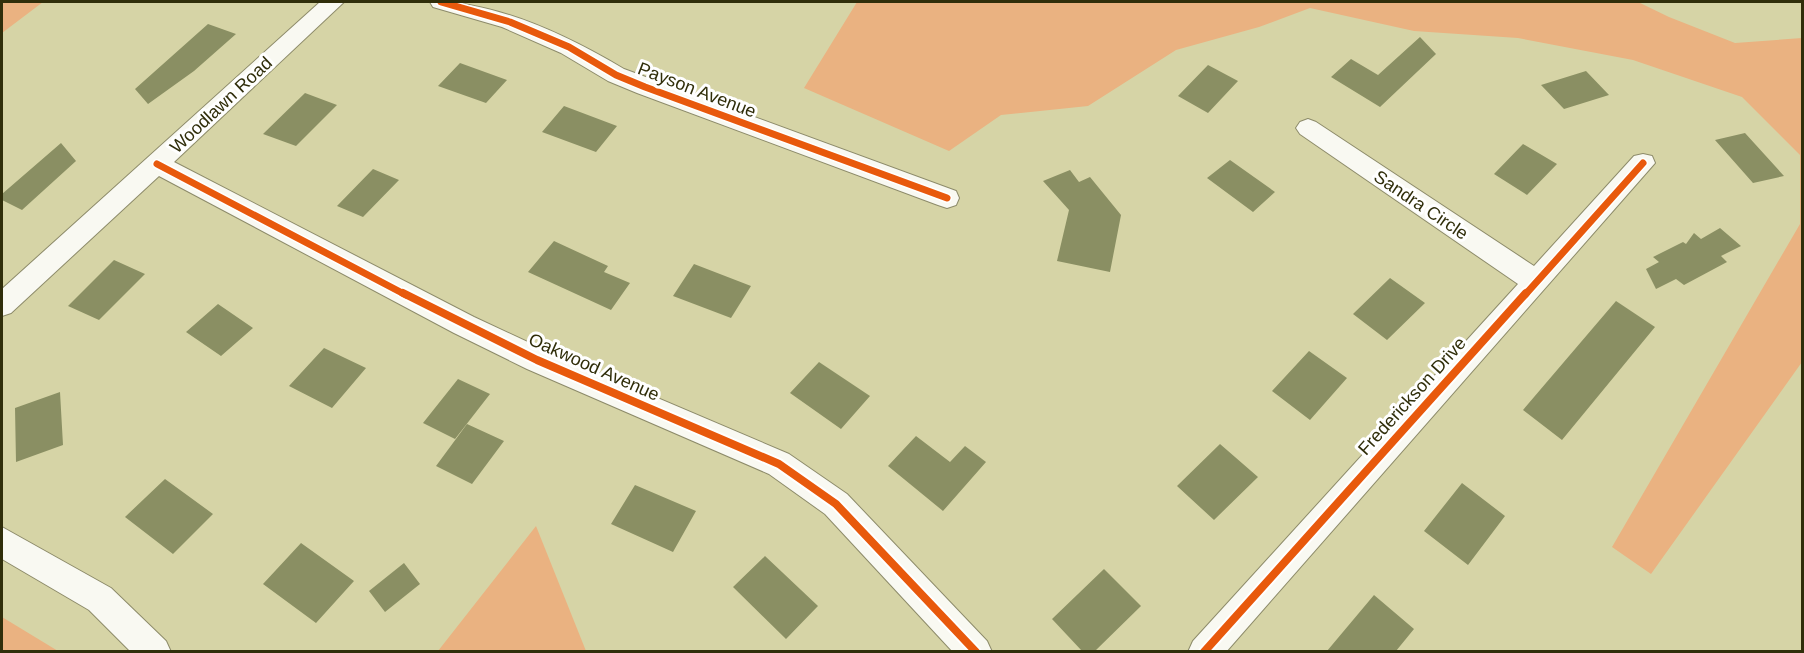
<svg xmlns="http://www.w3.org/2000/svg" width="1804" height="653" font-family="Arial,sans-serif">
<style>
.green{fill:#eab281}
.building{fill:#8a8f63}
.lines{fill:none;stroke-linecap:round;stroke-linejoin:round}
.minor-casing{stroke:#8d8b6a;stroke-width:2}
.minor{fill:#f9f9f2;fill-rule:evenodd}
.cycleway-far1-casing{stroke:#fff;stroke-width:10}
.cycleway-casing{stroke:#fff;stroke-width:12}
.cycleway-far1{stroke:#e8590c;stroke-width:7}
.cycleway{stroke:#e8590c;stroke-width:8}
.labels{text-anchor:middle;stroke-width:6;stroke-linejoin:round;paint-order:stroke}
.street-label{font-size:18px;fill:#302e0a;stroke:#fff}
</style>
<rect width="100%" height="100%" fill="#d6d4a6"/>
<!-- green -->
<path class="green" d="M 2,2 L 43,2 L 2,33 Z
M 857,2 L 1638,2 L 1669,17 L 1735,43 L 1802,38 L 1802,362 L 1651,574 L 1612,547 L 1800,224 L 1800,155 L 1742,97 L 1633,60 L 1518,38 L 1414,31 L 1310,8 L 1259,27 L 1176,50 L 1088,106 L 1001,115 L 949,151 L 804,88 Z
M 536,526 L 586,651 L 438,651 Z
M 2,617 L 58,651 L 2,651 Z"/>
<!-- building -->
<path class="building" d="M 208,24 L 236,34 L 194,71 L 148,104 L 135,89 Z
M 1420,37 L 1436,54 L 1380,107 L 1331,77 L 1351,59 L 1378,75 Z
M 460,63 L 507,80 L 486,103 L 438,86 Z
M 1208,65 L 1238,81 L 1208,113 L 1178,96 Z
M 1586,71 L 1609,95 L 1564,109 L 1541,85 Z
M 305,93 L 337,105 L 296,146 L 263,134 Z
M 564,106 L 617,126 L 596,152 L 542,132 Z
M 1745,133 L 1784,176 L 1753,183 L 1715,140 Z
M 61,143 L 76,161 L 22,210 L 2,200 L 2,194 Z
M 1523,144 L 1557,164 L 1527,195 L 1494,174 Z
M 1230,160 L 1275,192 L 1253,212 L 1207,178 Z
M 373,169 L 399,180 L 363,217 L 337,206 Z
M 1070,170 L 1079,182 L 1090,177 L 1121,215 L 1110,272 L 1057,261 L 1069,210 L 1043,181 Z
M 1720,228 L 1741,246 L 1721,256 L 1727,262 L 1684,285 L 1676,279 L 1656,289 L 1646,269 L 1659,262 L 1653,257 L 1683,242 L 1686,244 L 1694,233 L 1701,239 Z
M 554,241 L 608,266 L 604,272 L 630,283 L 611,310 L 528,272 Z
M 114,260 L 145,274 L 99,320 L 68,306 Z
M 694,264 L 751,286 L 731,318 L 673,296 Z
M 1390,278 L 1425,303 L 1387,340 L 1353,314 Z
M 1616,301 L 1655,327 L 1562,440 L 1523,410 Z
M 218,304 L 253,328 L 221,356 L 186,332 Z
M 324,348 L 366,368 L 332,408 L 289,386 Z
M 1309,351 L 1347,378 L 1310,420 L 1272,391 Z
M 819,362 L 870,396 L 841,429 L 790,393 Z
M 458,379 L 490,394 L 455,439 L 423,423 Z
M 60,392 L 63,445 L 16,462 L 15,408 Z
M 467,424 L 504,441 L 472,484 L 436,466 Z
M 916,436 L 950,462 L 965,446 L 986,462 L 943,511 L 888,466 Z
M 1220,444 L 1258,477 L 1214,520 L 1177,486 Z
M 165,479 L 213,514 L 173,554 L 125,517 Z
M 1462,483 L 1505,516 L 1468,565 L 1424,531 Z
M 635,485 L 696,511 L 673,552 L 611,524 Z
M 301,543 L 354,581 L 316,623 L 263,584 Z
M 765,556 L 818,606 L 786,639 L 733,587 Z
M 404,563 L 420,584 L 385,612 L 369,591 Z
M 1104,569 L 1141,606 L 1095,651 L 1082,651 L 1052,619 Z
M 1374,595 L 1414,629 L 1396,651 L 1327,651 Z"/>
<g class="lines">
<defs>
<path id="minor" d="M 320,2 L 344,2 L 174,162 L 474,317 L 547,351 L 789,454 L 847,494 L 987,641 L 992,652 L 953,652 L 825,514 L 769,474 L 527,369 L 454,333 L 159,176 L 11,313 L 2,316 L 2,289 Z
M 430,2 C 495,0 570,37 624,69 L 956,191 L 959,198 L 956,205 L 947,208 L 938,205 L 637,93 L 608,81 L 561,53 L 502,27 L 433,7 Z
M 1308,119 L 1316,122 L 1534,266 L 1634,156 L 1643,154 L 1652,156 L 1655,163 L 1226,652 L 1188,652 L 1193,641 L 1518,284 L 1300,134 L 1296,128 L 1300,122 Z
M 2,527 L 111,588 L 166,641 L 171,652 L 131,652 L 89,610 L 2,559 Z"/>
</defs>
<!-- minor casing -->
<use href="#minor" class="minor-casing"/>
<!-- minor -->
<use href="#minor" class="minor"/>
<defs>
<path id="cycleway-far1" d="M 441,2 L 510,22 L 569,47 L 616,75 L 645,87 L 947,198
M 157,164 L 406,295
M 1525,295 L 1643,163"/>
<path id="cycleway" d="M 403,293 L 537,360 L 779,464 L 836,504 L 976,652
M 1204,652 L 1526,293"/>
</defs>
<!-- cycleway-far1 casing -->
<use href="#cycleway-far1" class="cycleway-far1-casing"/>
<!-- cycleway casing -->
<use href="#cycleway" class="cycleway-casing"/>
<!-- cycleway-far1 -->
<use href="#cycleway-far1" class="cycleway-far1"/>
<!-- cycleway -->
<use href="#cycleway" class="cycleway"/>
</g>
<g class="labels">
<!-- street labels -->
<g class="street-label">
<text transform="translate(697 90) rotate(21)" y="6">Payson Avenue</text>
<text transform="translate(221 105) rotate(-43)" y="6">Woodlawn Road</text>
<text transform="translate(1421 205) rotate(34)" y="6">Sandra Circle</text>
<text transform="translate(594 367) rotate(24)" y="6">Oakwood Avenue</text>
<text transform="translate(1412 396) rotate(-48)" y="6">Frederickson Drive</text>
</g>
</g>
<!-- border -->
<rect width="1804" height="653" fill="none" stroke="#302e0a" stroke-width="6"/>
</svg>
